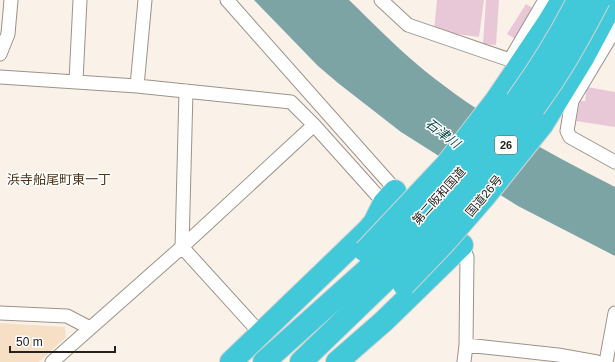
<svg xmlns="http://www.w3.org/2000/svg" width="615" height="362" font-family="Helvetica,'Noto Sans JP',sans-serif">
<style>
.green{fill:#f7dfc6}
.water{fill:#7da4a5}
.building{fill:#e8c7d6}
.lines{fill:none;stroke-linecap:round;stroke-linejoin:round}
.street-casing{stroke:#9b938b;stroke-width:15}
.highway-casing{stroke:#d3d3d2;stroke-width:24}
.street{stroke:#fff;stroke-width:13}
.highway{stroke:#41c9da;stroke-width:22}
.highway-bridge-casing{stroke:#d3d3d2;stroke-width:24;stroke-linecap:butt}
.highway-bridge{stroke:#41c9da;stroke-width:22}
.labels{text-anchor:middle;stroke-width:3;stroke-linejoin:round;paint-order:stroke}
.shield{fill:#fff;stroke:#666462;stroke-width:1}
.shield-label{font-size:11px;font-weight:bold;fill:#25221f}
.street-label{font-size:12px;fill:#25221f;stroke:#fff}
.water-label{font-size:13px;font-style:italic;fill:#084647;stroke:#fff}
.neighbourhood-label{font-size:13px;fill:#4c3311;stroke:#fff}
</style>
<rect width="100%" height="100%" fill="#faf1e9"/>
<!-- green -->
<path class="green" d="M 0,323 L 65,327 L 66,337 L 39,362 L 0,362 Z"/>
<!-- water -->
<path class="water" d="M 254,0 L 349,0 C 374,24 398,49 425,71 C 483,118 549,153 615,187 L 615,256 L 518,206 L 401,132 L 338,83 L 318,66 Z"/>
<!-- building -->
<path class="building" d="M 437,0 L 484,0 L 479,37 L 434,31 Z
M 486,0 L 499,0 L 496,45 L 483,44 Z
M 526,4 L 536,10 L 517,40 L 507,34 Z
M 587,87 L 615,92 L 615,127 L 576,121 L 580,101 L 585,101 Z"/>
<g class="lines">
<defs>
<path id="street" d="M 227,0 L 400,195
M 381,0 L 408,25 L 510,60 L 514,63
M 0,54 L 8,34 L 11,0
M 510,60 L 545,0
M 0,77 L 137,86 L 291,102 L 314,125
M 76,81 L 80,0
M 137,86 L 145,0
M 186,91 L 182,247 L 261,334
M 567,98 L 572,101 L 567,131 L 570,137 L 615,162
M 572,101 L 615,29
M 457,241 L 462,245 L 467,257 L 466,345 L 464,362
M 0,313 L 67,316 L 90,328
M 466,345 L 558,355 L 597,362
M 52,362 L 182,247 L 314,125 L 384,203
M 606,362 L 615,313"/>
<path id="highway" d="M 497,99 L 548,23 L 562,0
M 542,125 L 583,58 L 614,0
M 231,362 L 367,231 L 374,223 L 384,203 L 395,191
M 264,362 L 378,260
M 301,362 L 392,274
M 337,362 L 384,321 L 462,245"/>
</defs>
<!-- street casing -->
<use href="#street" class="street-casing"/>
<!-- highway casing -->
<use href="#highway" class="highway-casing"/>
<!-- street -->
<use href="#street" class="street"/>
<!-- highway -->
<use href="#highway" class="highway"/>
<defs>
<path id="highway-bridge" d="M 365,251 L 446,165 L 497,99
M 378,260 C 455,182 529,98 578,0
M 392,274 C 452,214 507,149 554,79 C 571,53 585,27 599,0
M 404,285 L 446,241 L 486,195 L 542,125"/>
</defs>
<!-- highway-bridge casing -->
<use href="#highway-bridge" class="highway-bridge-casing"/>
<!-- highway-bridge -->
<use href="#highway-bridge" class="highway-bridge"/>
</g>
<g class="labels">
<!-- shield labels -->
<rect class="shield" x="495" y="136" width="22" height="18" rx="3"/>
<g class="shield-label">
<text x="506" y="149">26</text>
</g>
<!-- street labels -->
<g class="street-label">
<text transform="translate(439 196) rotate(-48)" y="4">第二阪和国道</text>
<text transform="translate(484 196) rotate(-50)" y="4">国道26号</text>
</g>
<!-- water labels -->
<g class="water-label">
<text transform="translate(443 133) rotate(37)" y="5">石津川</text>
</g>
<!-- neighbourhood labels -->
<g class="neighbourhood-label">
<text x="59" y="184">浜寺船尾町東一丁</text>
</g>
</g>
<!-- scale -->
<path d="M10 346v6h105v-6" fill="none" stroke="#25221f" stroke-width="2"/>
<text x="16" y="346" font-size="12" fill="#25221f" stroke="#ffffff" stroke-width="3" paint-order="stroke">50 m</text>
</svg>
